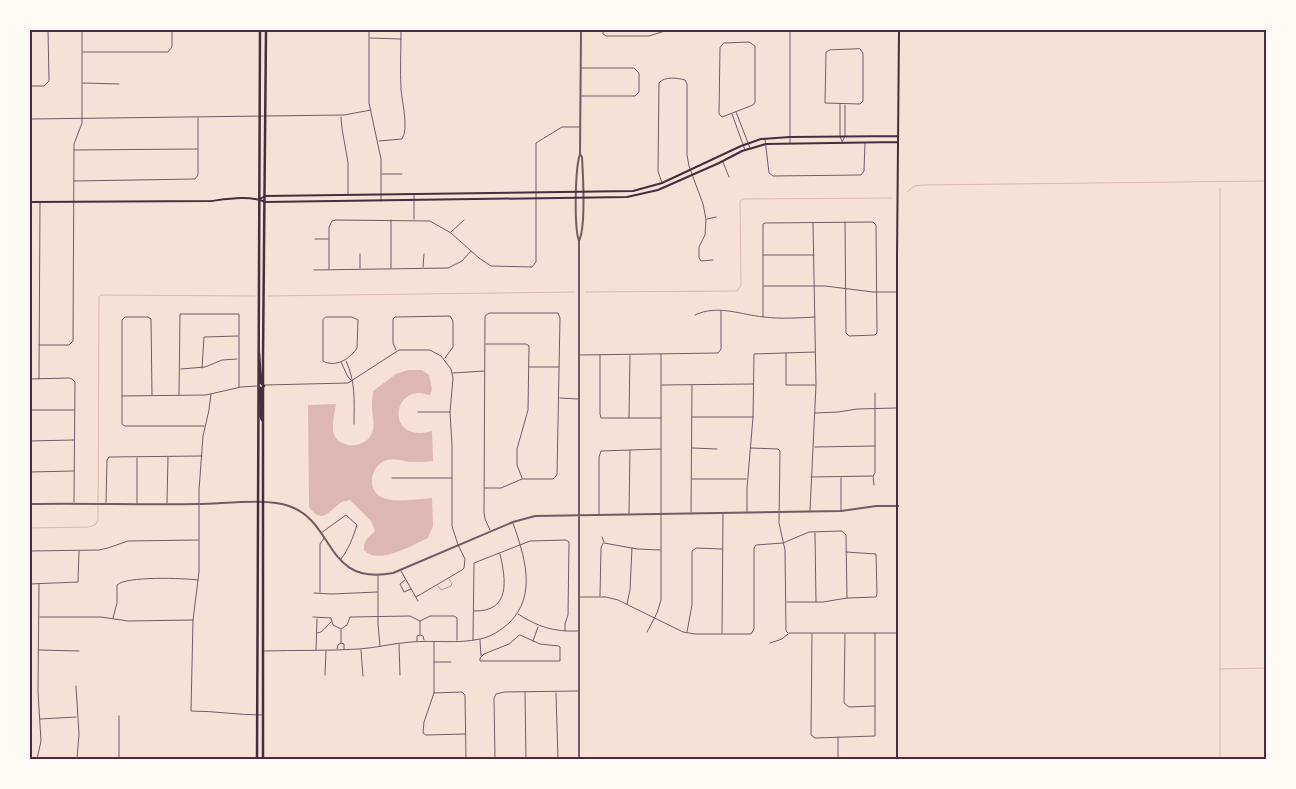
<svg xmlns="http://www.w3.org/2000/svg" width="1296" height="789" font-family="Cabin,sans-serif">
<style>
.water{fill:#dcb8b0}
.lines{fill:none;stroke-linecap:round;stroke-linejoin:round}
.stream{stroke:#dcb8b0;stroke-width:1}
.service{stroke:#755966;stroke-width:0.5}
.minor{stroke:#755966;stroke-width:1}
.tertiary{stroke:#755966;stroke-width:2}
.secondary{stroke:#4a2c40;stroke-width:2}
.primary{stroke:#4a2c40;stroke-width:2.5}
.neatline{fill:none;stroke:#4a2c40;stroke-width:2}
</style>
<rect width="100%" height="100%" fill="#f7e1d7"/>
<!-- water -->
<path class="water" d="M 408,370 L 422,370 L 429,375 L 432,389 L 430,395 C 426,394 422,393 418,393 C 390,395 390,443 432,431 L 433,461 C 426,462 418,462 410,462 C 403,461 394,458 387,460 C 369,465 365,494 386,499 C 398,502 419,499 432,498 L 433,526 L 428,538 C 412,545 378,566 364,550 C 363,541 368,538 375,531 L 371,521 L 350,500 C 346,501 342,501 339,504 C 327,513 322,524 309,507 L 308,405 L 336,404 C 335,412 332,422 333,431 C 337,451 369,449 373,430 C 375,421 371,412 372,403 C 372,399 373,395 373,391 L 396,374 Z"/>
<g class="lines">
<!-- stream -->
<path class="stream" d="M 907,192 L 914,186 L 923,185 L 1266,181
M 586,292 L 737,291 L 741,285 L 740,201 L 743,199 L 892,198
M 268,296 L 574,292
M 30,528 L 89,527 L 95,525 L 98,520 L 99,297 L 101,295 L 255,296
M 1220,669 L 1266,668
M 1220,759 L 1220,188"/>
<!-- service -->
<path class="service" d="M 438,586 L 441,590 L 451,586 L 452,583 L 449,579"/>
<!-- minor -->
<path class="minor" d="M 369,30 L 369,103 L 381,159 L 381,201
M 603,30 L 603,34 L 606,36 L 649,36 L 668,30
M 790,30 L 790,143
M 880,30 L 880,31
M 370,38 L 401,39
M 724,43 L 749,42 L 755,46 L 755,102 L 753,105 L 722,117 L 719,114 L 720,48 Z
M 860,49 L 863,53 L 863,101 L 860,104 L 825,103 L 826,52 L 830,50 Z
M 83,52 L 168,52 L 172,47 L 172,30
M 581,68 L 634,68 L 639,73 L 639,92 L 635,96 L 582,96
M 83,83 L 119,84
M 30,86 L 44,86 L 49,81 L 48,30
M 840,104 L 840,137 L 842,141
M 736,112 L 750,148
M 732,114 L 745,150
M 341,117 L 342,129 L 348,162 L 348,194
M 30,119 L 344,115 L 371,110
M 765,139 L 769,173 L 773,176 L 861,175 L 864,171 L 865,143
M 379,141 L 402,139 C 409,128 402,103 401,89 C 400,70 401,50 401,30
M 842,142 L 845,136 L 845,105
M 74,150 L 197,149
M 723,162 L 729,177
M 382,174 L 402,174
M 74,181 L 195,179 L 198,175 L 198,118
M 662,183 L 658,171 L 659,83 C 664,76 678,78 685,80 L 687,84 L 687,155 L 689,166 L 703,204 L 706,219 L 705,235 L 699,247 L 699,258 L 701,261 L 713,260
M 414,195 L 414,219
M 707,219 L 716,217
M 451,232 L 464,220
M 315,239 L 328,239
M 360,254 L 360,268
M 763,255 L 814,255
M 423,267 L 424,254
M 391,268 L 391,220
M 329,269 L 329,227 L 332,221 L 336,220 L 430,221 L 451,233 L 479,258 L 491,266 L 532,267 L 536,262 L 536,143 L 562,127 L 580,127
M 314,270 L 448,268 L 462,261 L 471,251
M 764,286 L 825,286 L 873,292 L 897,292
M 695,315 C 718,304 741,315 764,317 C 781,319 798,318 815,317
M 326,317 L 352,317 L 358,320 L 357,348 C 350,359 335,368 323,361 L 323,320 Z
M 763,317 L 763,224 L 765,223 L 873,222 L 876,225 L 877,333 L 875,335 L 849,336 L 846,333 L 845,222
M 486,344 L 526,344 L 529,346 L 528,410 L 517,449 L 517,465 L 522,478
M 39,345 L 69,345 L 73,341 L 74,144 L 82,123 L 82,30
M 396,350 L 393,343 L 393,319 L 395,317 L 450,316 L 453,321 L 453,347 L 445,358
M 786,353 L 786,385 L 815,385
M 580,355 L 718,353 L 721,349 L 721,311
M 600,355 L 600,414 L 601,418 L 661,418
M 346,361 C 356,382 354,401 354,424
M 341,362 L 348,377 L 351,380
M 529,367 L 559,367
M 202,368 L 204,337 L 238,336
M 181,369 L 205,367 L 222,360 L 237,359
M 453,373 L 484,371
M 30,379 L 69,378 L 72,379 L 75,382 L 74,502
M 39,379 L 40,202
M 265,385 L 348,383 L 399,350 L 430,350 L 441,356 L 451,369 L 453,378 L 450,412 L 452,445 L 452,526 L 458,545 L 465,559 L 464,568 L 462,570 L 416,597
M 662,385 L 753,384
M 211,394 L 209,410 L 203,436 L 199,490 L 199,572 L 193,620 L 191,711 C 215,711 238,715 262,715
M 152,395 L 151,319 L 148,317 L 125,317 L 122,320 L 122,424 L 125,426 L 204,426
M 179,395 L 180,314 L 239,314 L 239,387
M 122,396 L 206,395 L 241,387 L 257,386
M 560,398 L 578,399
M 30,410 L 74,410
M 418,412 L 450,412
M 815,413 L 838,412 L 857,409 L 896,408
M 692,417 L 753,417
M 629,418 L 630,355
M 30,441 L 74,440
M 815,447 L 875,446
M 692,448 L 717,449
M 751,448 L 778,449 L 780,451 L 779,523 L 785,550 L 786,631 L 788,633
M 30,472 L 74,471
M 811,477 L 872,476
M 392,478 L 452,478
M 841,478 L 841,511
M 692,479 L 746,479
M 874,485 L 873,476 L 875,473 L 875,393
M 485,488 L 501,488 L 522,479 L 553,479 L 557,475 L 560,318 L 558,313 L 489,313 L 485,316 L 484,512 L 485,519 L 490,530
M 106,503 L 107,460 L 109,457 L 202,456
M 167,503 L 168,457
M 137,504 L 137,458
M 810,511 L 816,385 L 813,223
M 691,512 L 692,385
M 747,512 L 747,488 L 753,417 L 754,354 L 815,352
M 629,513 L 630,450
M 599,514 L 599,457 L 601,451 L 660,449
M 321,533 L 346,515 L 357,525 C 353,537 349,549 341,559
M 815,533 L 816,602
M 602,537 L 604,542
M 604,543 L 637,549 L 660,550
M 30,551 L 99,550 L 108,548 L 128,541 L 198,540
M 401,571 L 418,601
M 378,576 L 378,624 L 380,646
M 405,580 L 400,584 L 404,592 L 411,589
M 30,584 L 78,582 L 79,551
M 320,592 L 320,544 L 324,538
M 314,593 L 332,594 L 377,592
M 600,596 L 601,548 L 603,543
M 579,597 L 606,597 L 618,600 L 683,632 L 695,634 L 751,634 L 754,629 L 754,548 L 756,545 L 783,543 L 809,532 L 842,531 L 846,535 L 847,598
M 787,602 L 823,602 L 847,598 L 876,597 L 877,594 L 876,554 L 846,552
M 627,604 L 630,590 L 632,548
M 474,611 C 511,612 506,580 500,554
M 518,614 C 538,627 554,632 578,631
M 40,617 L 101,617 L 128,621 L 193,620
M 313,617 L 331,618 L 333,625 L 341,629 L 347,625 L 350,617 L 410,616 L 420,621 L 430,616 L 454,616 L 457,618 L 457,640
M 113,618 L 117,603 L 117,585 C 126,576 183,578 198,580
M 420,621 L 420,634
M 647,632 L 657,613 L 661,600 L 661,354
M 687,632 L 692,605 L 692,551 L 696,548 L 722,549
M 317,633 C 323,633 326,626 331,622
M 722,633 L 723,514
M 789,633 L 897,633
M 812,634 L 811,735 L 815,738 L 875,736 L 875,633
M 845,634 L 844,703 L 849,707 L 875,706
M 520,635 L 540,644 L 559,646 L 560,647 L 560,661 L 480,661 L 480,658 L 484,654 L 509,644 Z
M 473,640 L 474,563 L 530,541 L 566,540 L 569,542 L 568,615 L 565,624 L 565,631
M 480,640 L 481,656
M 417,641 L 417,636 L 420,635 L 423,636 L 424,640
M 533,641 L 538,627
M 434,642 L 434,693 L 424,722 L 423,733 L 426,735 L 465,734
M 341,643 L 344,644 L 344,649
M 770,643 L 782,639 L 788,634
M 399,644 L 400,675
M 337,649 L 338,645 L 341,643 L 341,630
M 39,650 L 79,651
M 316,650 L 317,619
M 361,650 L 363,676
M 264,651 C 295,650 327,651 359,649 C 376,648 394,643 411,642 C 434,640 458,644 480,639 C 491,637 501,630 509,623 C 538,595 524,555 513,523
M 434,662 L 451,662
M 325,675 L 326,651
M 76,686 L 79,734 L 77,759
M 525,692 L 526,759
M 434,693 L 462,692 L 465,695 L 466,759
M 556,693 L 558,759
M 40,719 L 76,717
M 37,759 L 41,741 L 38,692 L 39,584
M 119,759 L 119,716
M 495,759 L 494,698 L 496,694 L 504,692 L 579,691
M 838,759 L 838,737"/>
<!-- tertiary -->
<path class="tertiary" d="M 579,241 C 586,227 583,174 582,157 L 580,154
M 30,504 C 86,503 142,505 198,504 C 222,504 267,498 289,506 C 336,522 324,586 393,573 L 513,522 L 535,516 L 841,511 L 876,506 L 898,506
M 579,759 L 579,241 C 574,228 575,168 580,154 L 581,30"/>
<!-- secondary -->
<path class="secondary" d="M 260,199 L 265,196 L 633,191 L 662,183 L 741,146 L 761,139 L 790,137 L 898,136
M 30,202 L 211,201 C 227,199 250,195 265,202 L 627,197 L 658,190 L 719,163 L 742,151 L 766,144 L 898,142
M 897,759 L 897,259 L 899,30"/>
<!-- primary -->
<path class="primary" d="M 259,353 L 261,383 L 264,386
M 259,387 L 261,388 L 261,417 L 262,420
M 257,759 L 260,30
M 263,759 L 263,358 L 266,30"/>
</g>
<!-- border -->
<rect width="1296" height="789" fill="none" stroke="#fffaf5" stroke-width="62"/>
<rect x="31" y="31" width="1234" height="727" class="neatline"/>
</svg>
